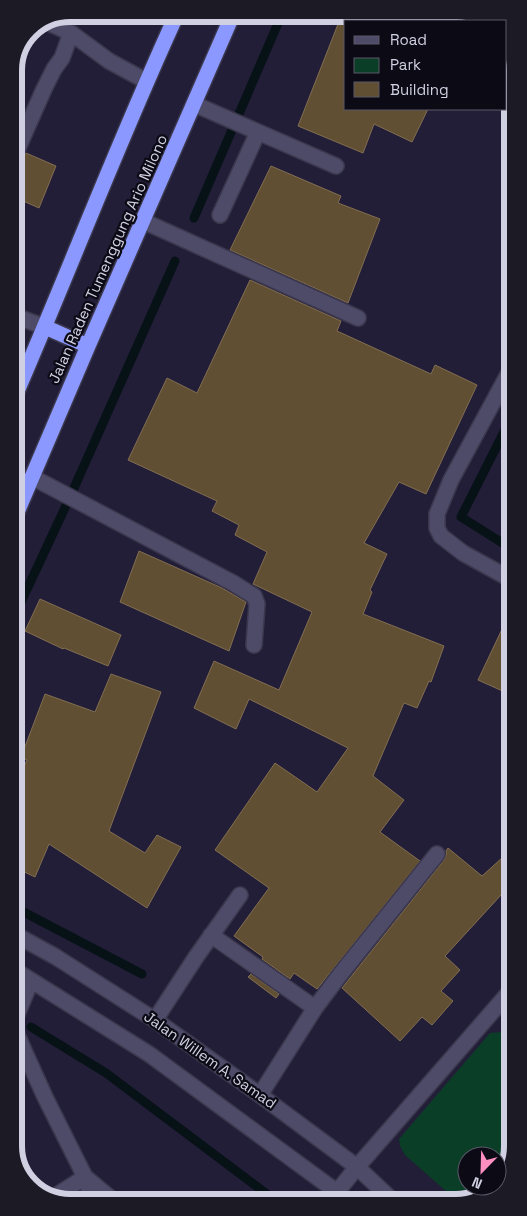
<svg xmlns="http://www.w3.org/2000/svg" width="527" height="1216" font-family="'Space Grotesk',sans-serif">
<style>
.green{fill:#0a3e27}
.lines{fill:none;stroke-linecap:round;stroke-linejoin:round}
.stream{stroke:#061216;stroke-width:9}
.building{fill:#614f33;stroke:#826e51}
.lane-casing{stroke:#3b374d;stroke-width:18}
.street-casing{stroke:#3b374d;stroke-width:18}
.secondary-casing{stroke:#3b374d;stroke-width:18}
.highway-casing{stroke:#3b374d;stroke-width:18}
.lane{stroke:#4e4b69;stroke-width:15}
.street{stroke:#4e4b69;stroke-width:15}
.secondary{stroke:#4e4b69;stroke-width:15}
.highway{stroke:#8a98ff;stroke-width:15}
.labels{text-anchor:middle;stroke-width:4.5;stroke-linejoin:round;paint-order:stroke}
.street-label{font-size:15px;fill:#d1d0e2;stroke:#0b0a15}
.rim{fill:none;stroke:#d1d0e2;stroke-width:6}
</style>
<rect width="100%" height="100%" fill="#221e38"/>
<!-- green -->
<path class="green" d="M 513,1031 L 513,1146 L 502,1180 L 497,1183 L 497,1156 L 467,1156 L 467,1186 L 493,1186 L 475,1199 L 455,1199 L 405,1155 L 400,1146 L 399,1139 L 490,1033 Z"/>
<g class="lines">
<!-- stream -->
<path class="stream" d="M 194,218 L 282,14
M 511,418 L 461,517 L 512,549
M 15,615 L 70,497 L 175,261
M 16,908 L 142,974
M 31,1027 L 106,1073 L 276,1201"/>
</g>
<!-- building -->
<path class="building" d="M 342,14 L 346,14 L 346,109 L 428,109 L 412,142 L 374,124 L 363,153 L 298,126 Z
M 26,153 L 56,166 L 39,208 L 14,197 L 14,166 L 20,164 Z
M 271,166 L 341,196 L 338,203 L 380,219 L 348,303 L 230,250 Z
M 250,280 L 341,321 L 337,331 L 431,374 L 435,365 L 477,385 L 426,494 L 399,482 L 364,543 L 387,554 L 370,590 L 372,592 L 363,614 L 444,646 L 431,682 L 429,681 L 417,708 L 404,703 L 373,776 L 404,800 L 380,832 L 420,861 L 317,989 L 294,973 L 290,979 L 262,959 L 263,957 L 234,936 L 269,888 L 215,850 L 275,763 L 317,792 L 348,748 L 249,699 L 236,729 L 194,708 L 214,661 L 279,690 L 312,612 L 253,584 L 267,552 L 235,535 L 239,525 L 212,511 L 217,501 L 128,460 L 167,378 L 197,393 Z
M 139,551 L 222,588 L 246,602 L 229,651 L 120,602 Z
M 40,599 L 121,635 L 108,666 L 64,648 L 63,649 L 25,631 Z
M 512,608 L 512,679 L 507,693 L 478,680 Z
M 111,674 L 161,692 L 109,831 L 145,853 L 157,835 L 181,847 L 147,908 L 49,844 L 35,877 L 16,868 L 16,785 L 27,760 L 21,757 L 45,694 L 95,712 Z
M 448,848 L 482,876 L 512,849 L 512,883 L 445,956 L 460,970 L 441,991 L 453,1001 L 432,1025 L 422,1017 L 400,1041 L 342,988 L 444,860 L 446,855 L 446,851 Z
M 251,974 L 279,994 L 276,998 L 248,977 Z"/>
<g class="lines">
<defs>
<path id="lane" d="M 379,14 L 383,21
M 467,21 L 469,17
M 49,23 L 71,33
M 194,104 L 336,166
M 14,157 L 44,89 L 54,69 L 62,58 L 71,33 L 109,61 L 146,81
M 220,215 L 258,132
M 143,221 L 358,318
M 15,316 L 45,327
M 32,477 L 233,583 L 254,596 L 257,604 L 254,645
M 211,935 L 315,1008
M 16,1017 L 31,981
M 155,1020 L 196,957 L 240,895
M 16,1029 L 17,1035 L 45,1097 L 85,1177 L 115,1202
M 260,1095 L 315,1008 L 339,976 L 437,854
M 337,1192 L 357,1167 L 513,988
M 54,1197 L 85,1177 L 93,1202"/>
<path id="street" d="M 511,369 L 451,480 L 437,514 L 437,528 L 441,536 L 463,553 L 512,580"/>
<path id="secondary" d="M 16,935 L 56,957 L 155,1020 L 260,1095 L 357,1167 L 392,1200
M 16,971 L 149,1054 L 337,1192 L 347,1200"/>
<path id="highway" d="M 45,327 L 88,346
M 15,396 C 70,269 119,140 177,14
M 15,517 L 88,346 L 233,14"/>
</defs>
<!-- lane casing -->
<use href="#lane" class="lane-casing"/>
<!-- street casing -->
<use href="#street" class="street-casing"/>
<!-- secondary casing -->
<use href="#secondary" class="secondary-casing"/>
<!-- highway casing -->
<use href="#highway" class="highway-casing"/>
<!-- lane -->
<use href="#lane" class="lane"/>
<!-- street -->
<use href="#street" class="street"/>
<!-- secondary -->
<use href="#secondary" class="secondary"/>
<!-- highway -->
<use href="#highway" class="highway"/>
</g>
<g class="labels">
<!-- street labels -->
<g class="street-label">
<text transform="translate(108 259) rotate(-66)" y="5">Jalan Raden Tumenggung Ario Milono</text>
<text transform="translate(210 1060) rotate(35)" y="5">Jalan Willem A. Samad</text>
</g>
</g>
<!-- crop -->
<path d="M0 0H527V1216H0ZM70 22H456A48 48 0 0 1 504 70V1146A48 48 0 0 1 456 1194H70A48 48 0 0 1 22 1146V70A48 48 0 0 1 70 22Z" fill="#1b1a25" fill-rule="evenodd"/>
<path class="rim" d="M70 22H456A48 48 0 0 1 504 70V1146A48 48 0 0 1 456 1194H70A48 48 0 0 1 22 1146V70A48 48 0 0 1 70 22Z"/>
<!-- legend -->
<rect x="344" y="20" width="162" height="90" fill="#0b0a15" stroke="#5a5967"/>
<rect x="354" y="36" width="25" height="8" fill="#4e4b69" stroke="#5a5967"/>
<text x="390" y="45" font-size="15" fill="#d1d0e2">Road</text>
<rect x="354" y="58" width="25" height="15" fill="#0a3e27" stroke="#5a5967"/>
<text x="390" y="70" font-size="15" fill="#d1d0e2">Park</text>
<rect x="354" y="82" width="25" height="15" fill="#614f33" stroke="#5a5967"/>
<text x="390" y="95" font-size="15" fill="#d1d0e2">Building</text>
<!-- north arrow -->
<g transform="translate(482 1171) rotate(203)"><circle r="24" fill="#0b0a15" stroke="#5a5967"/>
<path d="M0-4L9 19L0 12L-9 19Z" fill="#fd8ec0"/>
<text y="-8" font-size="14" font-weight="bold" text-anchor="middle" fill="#d1d0e2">N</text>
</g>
</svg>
